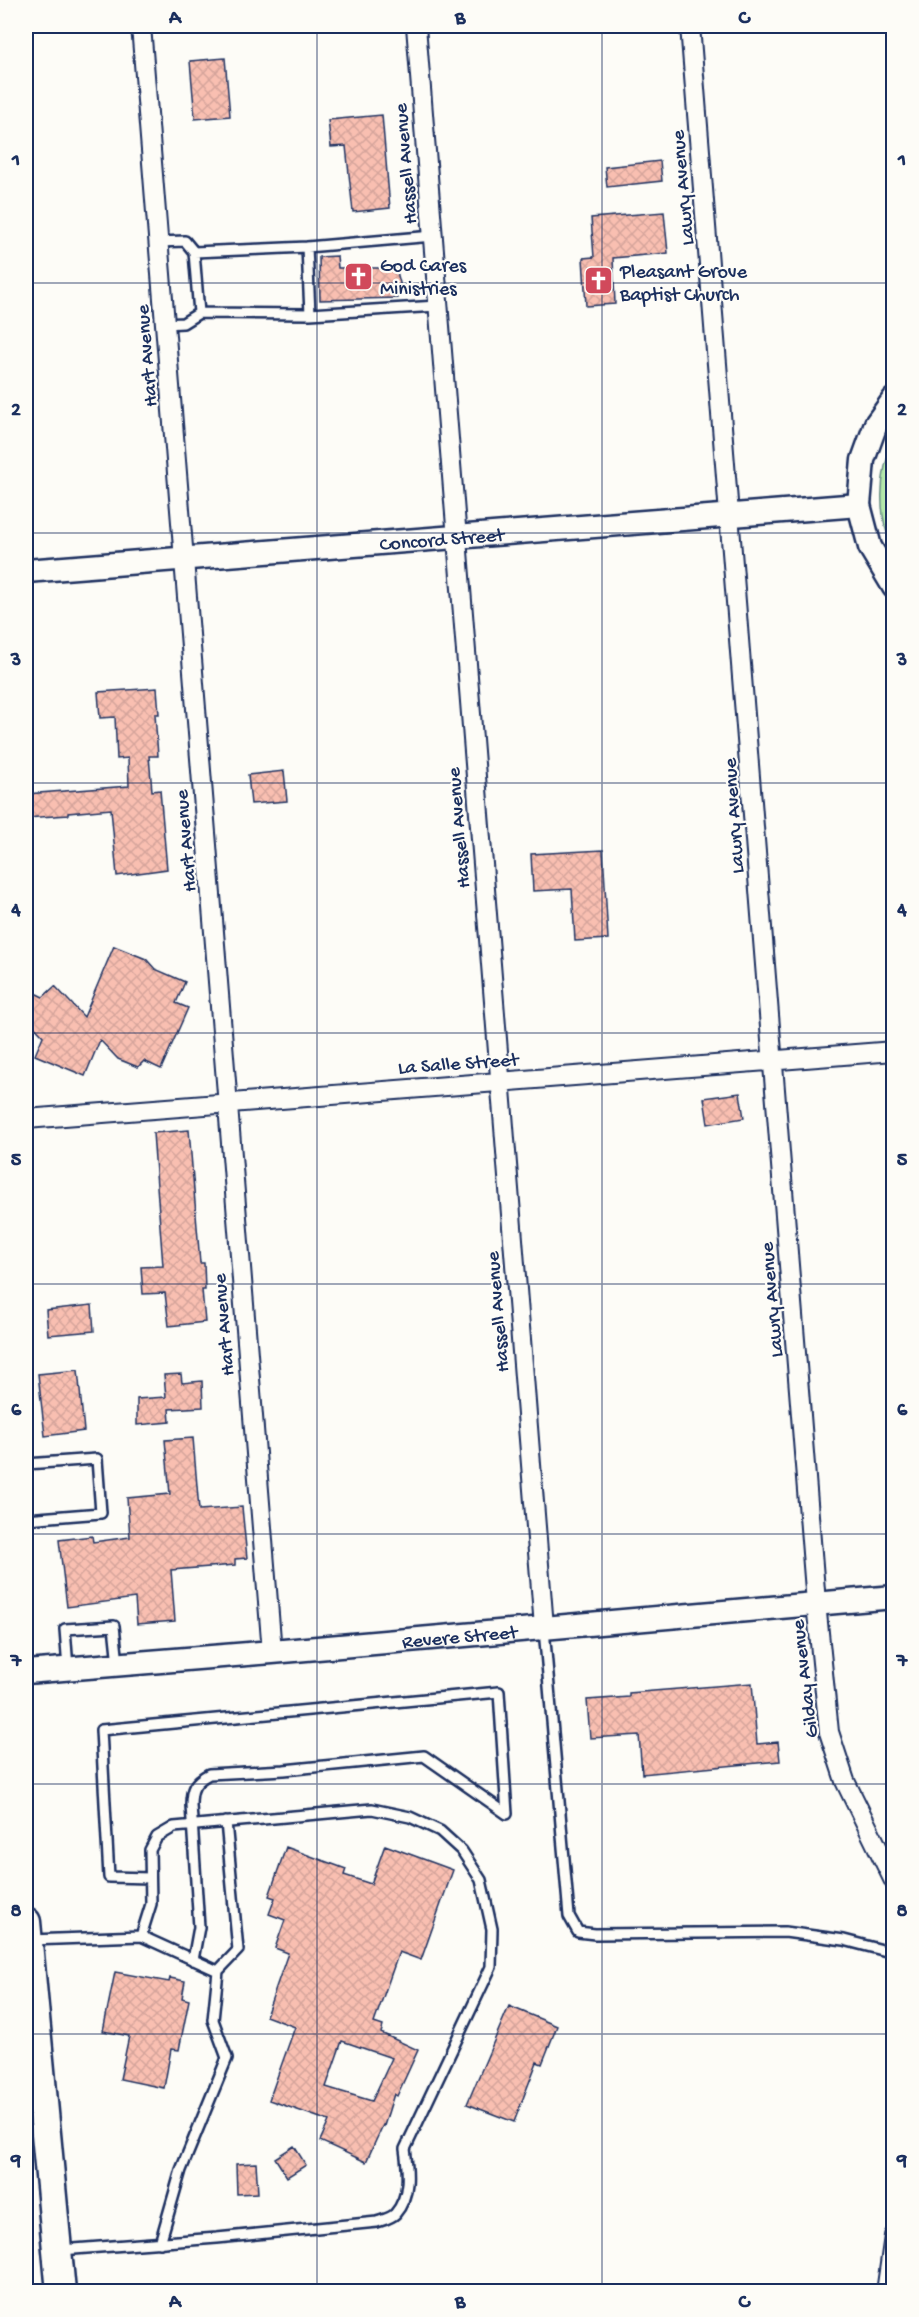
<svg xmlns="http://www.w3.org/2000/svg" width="919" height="2317" font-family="'Gochi Hand',sans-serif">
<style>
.park{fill:#b3e8aa;stroke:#678c84;stroke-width:1.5}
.building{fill:url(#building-cross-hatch);stroke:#1b2f5e;stroke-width:1.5;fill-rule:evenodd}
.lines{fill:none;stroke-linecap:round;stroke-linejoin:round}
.service-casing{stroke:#1b2f5e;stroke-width:14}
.minor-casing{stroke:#1b2f5e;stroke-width:22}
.tertiary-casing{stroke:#1b2f5e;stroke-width:27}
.primary-casing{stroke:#1b2f5e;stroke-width:33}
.service{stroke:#fdfcf7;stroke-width:9}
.minor{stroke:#fdfcf7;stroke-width:18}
.tertiary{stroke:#fdfcf7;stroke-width:22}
.primary{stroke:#fdfcf7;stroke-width:28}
.grid{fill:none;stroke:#1b2f5e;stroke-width:1.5;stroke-opacity:0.55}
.labels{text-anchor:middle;stroke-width:4.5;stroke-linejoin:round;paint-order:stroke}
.street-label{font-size:20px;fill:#1b2f5e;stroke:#fdfcf7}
.poi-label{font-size:20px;fill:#1b2f5e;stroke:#fdfcf7;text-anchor:start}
.neatline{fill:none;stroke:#1b2f5e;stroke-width:2}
.grid-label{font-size:20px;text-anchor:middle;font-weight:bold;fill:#1b2f5e}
</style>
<defs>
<pattern id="building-cross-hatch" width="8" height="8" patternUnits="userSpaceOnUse" patternTransform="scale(1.5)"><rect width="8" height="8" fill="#f9bfb1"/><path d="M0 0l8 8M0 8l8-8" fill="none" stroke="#d5a49b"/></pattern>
</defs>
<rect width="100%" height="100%" fill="#fdfcf7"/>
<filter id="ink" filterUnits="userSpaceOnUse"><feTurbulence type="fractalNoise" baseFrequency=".0167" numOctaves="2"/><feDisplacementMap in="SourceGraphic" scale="12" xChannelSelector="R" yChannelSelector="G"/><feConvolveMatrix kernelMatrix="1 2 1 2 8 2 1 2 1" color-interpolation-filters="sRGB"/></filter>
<g filter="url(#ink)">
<!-- park -->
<path class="park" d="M 893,442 L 893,548 C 877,517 879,473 893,442 Z"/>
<!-- building -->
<path class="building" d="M 225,58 L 230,116 L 195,119 L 190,61 Z
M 382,115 L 390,208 L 353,212 L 346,146 L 331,147 L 328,120 Z
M 660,161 L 662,181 L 607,187 L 605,167 Z
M 664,212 L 668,253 L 613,258 L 615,304 L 586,306 L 583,258 L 594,257 L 591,218 Z
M 337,256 L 338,268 L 396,268 L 400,283 L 398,298 L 320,300 L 319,257 Z
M 157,688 L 159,714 L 155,714 L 158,756 L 149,756 L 152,791 L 160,790 L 167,869 L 117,876 L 111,809 L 68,813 L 68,815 L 26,818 L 26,794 L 129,786 L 128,758 L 117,759 L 115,717 L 100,718 L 98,692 Z
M 284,771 L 287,801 L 251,804 L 248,775 Z
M 603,850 L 608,939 L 575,941 L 572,889 L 533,891 L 531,854 Z
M 114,946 L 146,959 L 155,969 L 185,982 L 176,1003 L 188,1008 L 161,1069 L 144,1061 L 138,1067 L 118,1059 L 100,1040 L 85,1076 L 35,1055 L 43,1036 L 26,1018 L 26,999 L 33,992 L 43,997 L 55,986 L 84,1017 Z
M 740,1093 L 744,1118 L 708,1124 L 704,1098 Z
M 189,1130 L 200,1263 L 204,1263 L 205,1290 L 202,1290 L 205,1322 L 169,1326 L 165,1293 L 143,1294 L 141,1267 L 163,1266 L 153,1133 Z
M 92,1305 L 94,1331 L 48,1335 L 46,1310 Z
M 78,1370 L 84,1431 L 45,1436 L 38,1374 Z
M 181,1374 L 182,1383 L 202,1381 L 203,1407 L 169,1409 L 170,1422 L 137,1425 L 137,1399 L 166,1397 L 164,1375 Z
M 193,1438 L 199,1510 L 242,1507 L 247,1558 L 235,1559 L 235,1565 L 171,1570 L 175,1621 L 137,1624 L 135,1598 L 67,1607 L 59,1540 L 92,1536 L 93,1542 L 130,1537 L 127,1498 L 170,1494 L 165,1440 Z
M 752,1683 L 757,1744 L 778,1742 L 780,1761 L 642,1774 L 639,1735 L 590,1738 L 587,1700 L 629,1697 L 629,1693 Z
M 385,1845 L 453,1870 L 421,1960 L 399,1952 L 374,2023 L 383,2026 L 381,2033 L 418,2050 L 397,2096 L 394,2094 L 384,2126 L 383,2125 L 366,2162 L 320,2141 L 329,2121 L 269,2100 L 295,2027 L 266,2016 L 288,1953 L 275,1948 L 285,1920 L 269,1914 L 275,1898 L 269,1896 L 286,1847 L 346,1869 L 344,1875 L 371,1884 ZM 342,2041 L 392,2058 L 372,2101 L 326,2087 Z
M 115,1972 L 169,1982 L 170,1978 L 185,1981 L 182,1998 L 189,2000 L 179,2050 L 171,2049 L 164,2088 L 120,2079 L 129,2036 L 103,2031 Z
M 509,2006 L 557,2026 L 542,2064 L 537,2062 L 514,2122 L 467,2104 Z
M 294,2146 L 306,2165 L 287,2177 L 275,2158 Z
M 256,2163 L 258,2193 L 237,2194 L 236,2164 Z"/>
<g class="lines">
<defs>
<path id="service" d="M 433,236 L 307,247 L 310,314 L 437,306
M 158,242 L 185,241 L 194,252
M 307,247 L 194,252 L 199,313 L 310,314
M 165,324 L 183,323 L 199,313
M 26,438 L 26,455
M 26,1464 L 97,1459 L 101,1513 L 26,1519
M 544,1629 L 569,1916 L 578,1932 L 595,1934 L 785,1932 L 844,1940 L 894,1953
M 68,1668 L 65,1629 L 114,1626 L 118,1664
M 150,1878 L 109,1877 L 101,1730 L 499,1692 L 507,1814 L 424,1756 L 284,1770 L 209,1774 C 194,1782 191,1789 191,1805 L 199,1927 L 193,1960
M 141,1936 L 218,1971 L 213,2020 L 227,2058 L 181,2170 L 160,2243
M 30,1940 L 141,1936 L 151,1904 L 150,1850 L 157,1837 L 174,1827 L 372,1809 L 410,1817 L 440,1831 L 462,1851 L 481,1880 L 492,1929 L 491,1967 L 405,2149 C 408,2170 411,2196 395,2214 C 391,2218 383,2220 377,2222 L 217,2238 L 61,2250
M 218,1971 L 238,1950 L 226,1822"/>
<path id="minor" d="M 141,26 L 272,1652
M 416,26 L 544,1627
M 690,26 L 816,1603 L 829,1732 L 845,1781 L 894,1881
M 26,1119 L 894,1051
M 886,2292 L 894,2236"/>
<g id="tertiary">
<path d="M 894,399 L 876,424 L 863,460 L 859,505 L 870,547 L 894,587"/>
<path id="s1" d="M 26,571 L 859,505"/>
<path id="s2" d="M 26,1672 L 272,1652 L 894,1597"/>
</g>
<path id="primary" d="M 26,1922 L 61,2292"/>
</defs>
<!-- service casing -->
<use href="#service" class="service-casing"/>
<!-- minor casing -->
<use href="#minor" class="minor-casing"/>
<!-- tertiary casing -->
<use href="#tertiary" class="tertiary-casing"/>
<!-- primary casing -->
<use href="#primary" class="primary-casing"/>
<!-- service -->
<use href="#service" class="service"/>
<!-- minor -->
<use href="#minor" class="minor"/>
<!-- tertiary -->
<use href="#tertiary" class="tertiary"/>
<!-- primary -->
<use href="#primary" class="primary"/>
</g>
</g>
<!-- grid -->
<path class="grid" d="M 317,26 L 317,2292M 602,26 L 602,2292M 26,283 L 894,283M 26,533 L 894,533M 26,783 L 894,783M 26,1033 L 894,1033M 26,1284 L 894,1284M 26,1534 L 894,1534M 26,1784 L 894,1784M 26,2034 L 894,2034"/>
<!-- icons -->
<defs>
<symbol id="church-square" viewBox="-11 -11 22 22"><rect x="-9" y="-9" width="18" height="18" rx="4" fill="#d1495b" stroke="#fdfcf7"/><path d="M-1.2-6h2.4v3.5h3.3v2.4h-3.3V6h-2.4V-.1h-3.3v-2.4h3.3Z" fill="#fff"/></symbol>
</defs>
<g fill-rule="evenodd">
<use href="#church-square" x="342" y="260" width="33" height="33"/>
<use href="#church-square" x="582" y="264" width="33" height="33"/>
</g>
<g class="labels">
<!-- street labels -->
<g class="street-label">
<text transform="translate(404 164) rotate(-95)" y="7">Hassell Avenue</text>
<text transform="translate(681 188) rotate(-95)" y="7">Lawry Avenue</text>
<text transform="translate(145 356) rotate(-95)" y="7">Hart Avenue</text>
<text dy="7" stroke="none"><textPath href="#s1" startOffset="417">Concord Street</textPath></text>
<text transform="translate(732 816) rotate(-94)" y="7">Lawry Avenue</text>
<text transform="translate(457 828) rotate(-95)" y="7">Hassell Avenue</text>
<text transform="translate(184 841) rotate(-95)" y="7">Hart Avenue</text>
<text transform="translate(458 1062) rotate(-4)" y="7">La Salle Street</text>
<text transform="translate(770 1300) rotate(-95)" y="7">Lawry Avenue</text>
<text transform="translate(496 1312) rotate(-95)" y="7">Hassell Avenue</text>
<text transform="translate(222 1325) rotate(-95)" y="7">Hart Avenue</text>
<text dy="7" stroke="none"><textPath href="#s2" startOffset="435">Revere Street</textPath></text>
<text transform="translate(803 1679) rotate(-97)" y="7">Gilday Avenue</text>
</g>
<!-- poi labels -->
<g class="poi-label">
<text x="380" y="271">God Cares<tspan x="380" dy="23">Ministries</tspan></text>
<text x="620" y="277">Pleasant Grove<tspan x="620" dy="23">Baptist Church</tspan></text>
</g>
</g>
<!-- margin -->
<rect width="919" height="2317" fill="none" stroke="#fdfcf7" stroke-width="66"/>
<rect x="33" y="33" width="853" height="2251" class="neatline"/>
<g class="grid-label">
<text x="175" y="23">A</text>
<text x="460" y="23">B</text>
<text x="744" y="23">C</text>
<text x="16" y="165">1</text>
<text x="902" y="165">1</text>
<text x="16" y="415">2</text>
<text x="902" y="415">2</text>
<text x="16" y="665">3</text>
<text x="902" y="665">3</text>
<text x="16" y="915">4</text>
<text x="902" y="915">4</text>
<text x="16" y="1165">5</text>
<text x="902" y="1165">5</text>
<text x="16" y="1415">6</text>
<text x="902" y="1415">6</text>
<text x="16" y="1666">7</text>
<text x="902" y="1666">7</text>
<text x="16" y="1916">8</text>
<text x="902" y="1916">8</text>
<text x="16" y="2166">9</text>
<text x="902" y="2166">9</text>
<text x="175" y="2307">A</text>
<text x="460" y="2307">B</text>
<text x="744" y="2307">C</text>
</g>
</svg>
